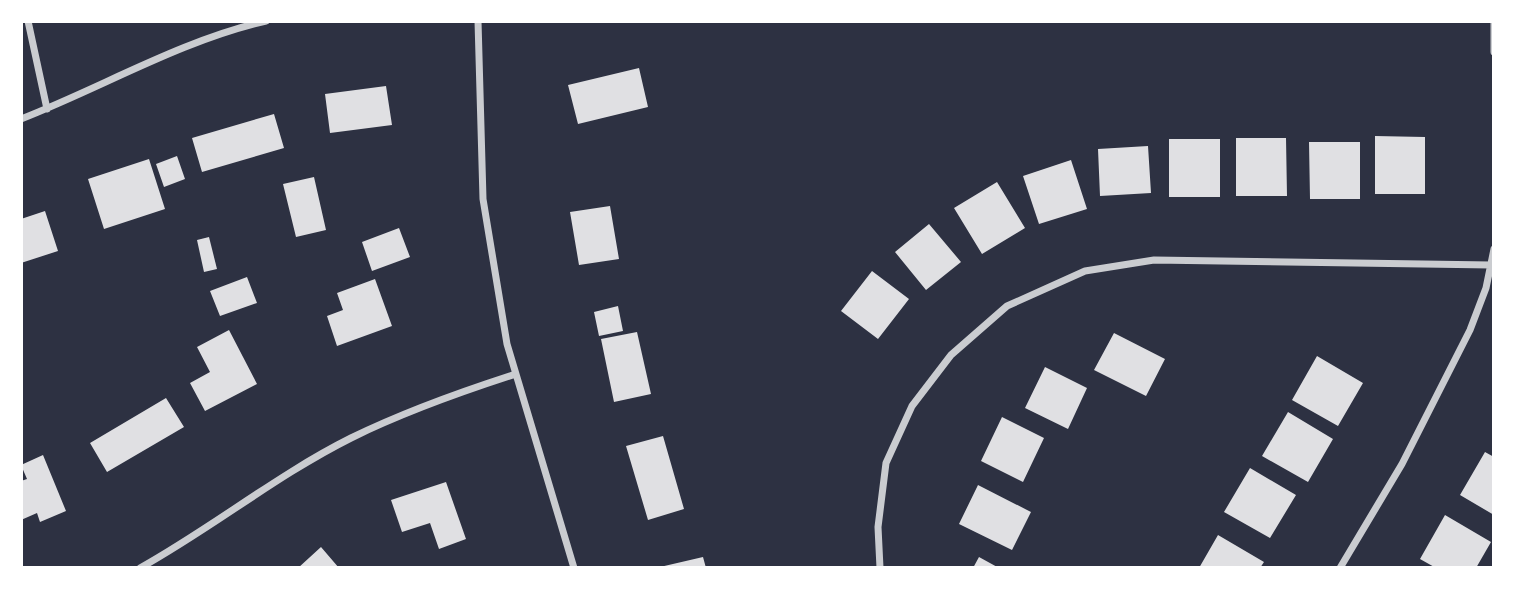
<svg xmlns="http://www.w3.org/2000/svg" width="1515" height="589" font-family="Poppins,sans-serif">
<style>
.building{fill:#e0e0e3}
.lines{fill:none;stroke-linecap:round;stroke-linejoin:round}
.minor{stroke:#caccd0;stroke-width:7}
</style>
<rect width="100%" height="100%" fill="#2d3142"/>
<!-- building -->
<path class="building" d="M 639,68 L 648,107 L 578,124 L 568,85 Z
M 386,86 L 392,125 L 330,133 L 325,94 Z
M 274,114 L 284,148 L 202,172 L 192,138 Z
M 1375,136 L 1425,137 L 1425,194 L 1375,194 Z
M 1236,138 L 1286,138 L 1287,196 L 1236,196 Z
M 1169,139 L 1220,139 L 1220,197 L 1169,197 Z
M 1309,142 L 1360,142 L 1360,199 L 1310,199 Z
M 1148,146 L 1151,193 L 1100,196 L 1098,149 Z
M 177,156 L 185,179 L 164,187 L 156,164 Z
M 149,159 L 165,209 L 104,229 L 88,179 Z
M 1071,160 L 1087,209 L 1039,224 L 1023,176 Z
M 314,177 L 326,230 L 296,237 L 283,184 Z
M 997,182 L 1025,228 L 982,254 L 954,208 Z
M 610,206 L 619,259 L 579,265 L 570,212 Z
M 45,211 L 58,251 L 21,263 L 21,219 Z
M 929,224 L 961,262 L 926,290 L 895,252 Z
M 399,228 L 410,257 L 372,271 L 362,242 Z
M 209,237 L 217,269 L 204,272 L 197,240 Z
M 872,271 L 909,299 L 878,339 L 841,311 Z
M 247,277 L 257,303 L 220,316 L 210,291 Z
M 375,279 L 392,326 L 337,346 L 327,316 L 343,310 L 337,293 Z
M 618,306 L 623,331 L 599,336 L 594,312 Z
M 229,330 L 257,384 L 205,411 L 190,383 L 210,372 L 197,347 Z
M 637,332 L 651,394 L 614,402 L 601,339 Z
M 1114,333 L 1165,359 L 1146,396 L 1094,370 Z
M 1317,356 L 1363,383 L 1338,426 L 1292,400 Z
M 1045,367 L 1087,388 L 1068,429 L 1025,408 Z
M 166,398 L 184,427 L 107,472 L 90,443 Z
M 1288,412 L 1333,439 L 1308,482 L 1262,456 Z
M 1002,417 L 1044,438 L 1023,482 L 981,461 Z
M 663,436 L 684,509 L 648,520 L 626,446 Z
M 1485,452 L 1494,457 L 1494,515 L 1460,495 Z
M 43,455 L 66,511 L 40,522 L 37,513 L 21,520 L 21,481 L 27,479 L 21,465 Z
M 1250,468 L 1296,495 L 1270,538 L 1224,512 Z
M 446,482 L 466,539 L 439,549 L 430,523 L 402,532 L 391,500 Z
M 978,485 L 1031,512 L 1012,550 L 959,524 Z
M 1445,515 L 1491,542 L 1476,568 L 1436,568 L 1420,559 Z
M 1218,535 L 1264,562 L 1260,568 L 1199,568 Z
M 321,547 L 339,568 L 298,568 Z
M 703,557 L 706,568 L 661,568 L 660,567 Z
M 979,557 L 999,568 L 973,568 Z"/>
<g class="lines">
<!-- minor -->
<path class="minor" d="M 28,21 L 47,109
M 478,21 L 483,199 L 507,344 L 574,568
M 1494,21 L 1494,52
M 21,119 C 103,87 180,41 266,21
M 140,568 C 212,528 277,475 351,438 C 404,412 460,392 516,374
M 880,568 L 878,527 L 886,463 L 912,406 L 951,355 L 1007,306 L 1085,271 L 1154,260 L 1491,265
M 1340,568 L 1402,464 L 1470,330 L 1486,288 L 1494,249"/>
</g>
<!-- border -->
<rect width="1515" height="589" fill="none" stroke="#ffffff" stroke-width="46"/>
</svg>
